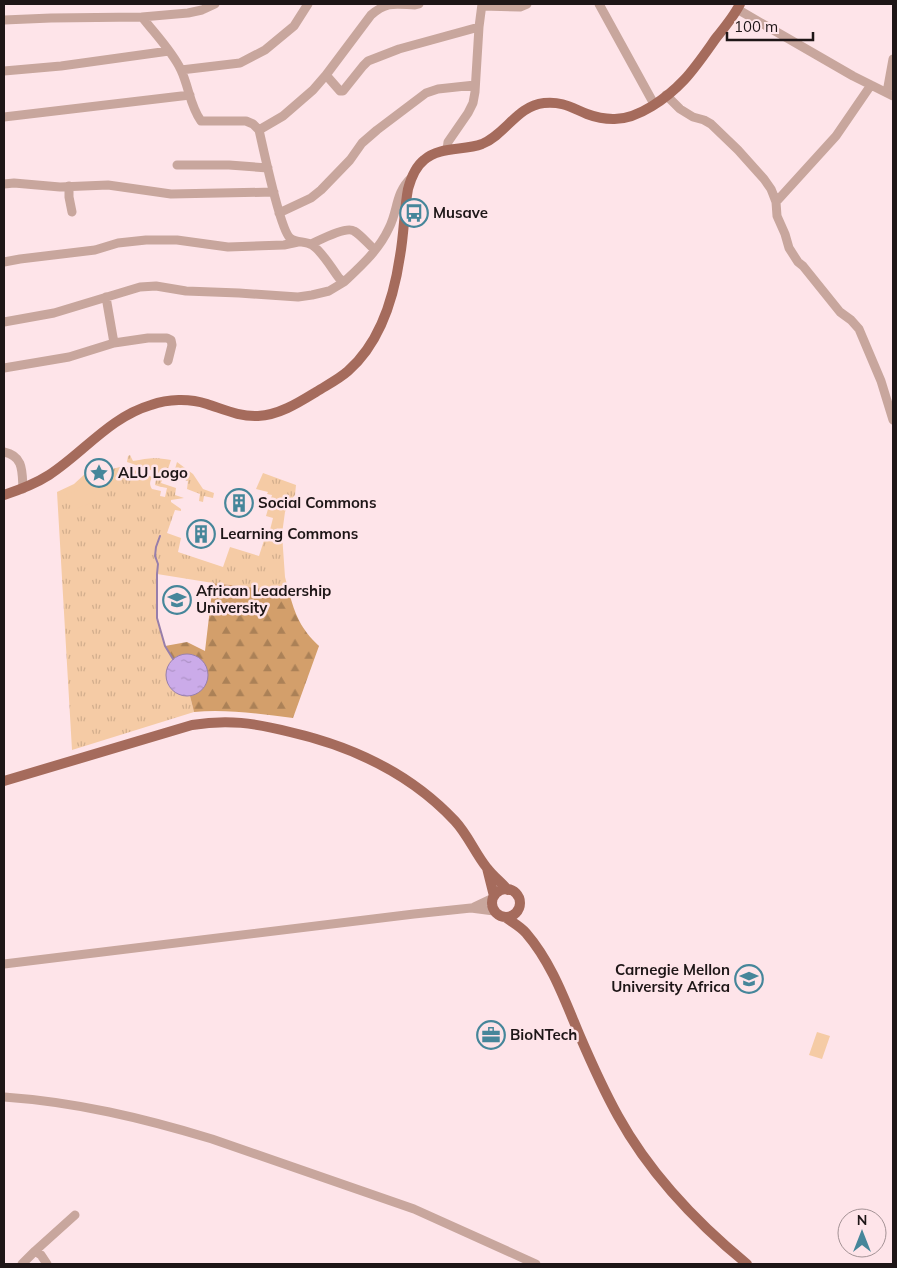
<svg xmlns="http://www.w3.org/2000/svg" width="897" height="1268" font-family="Mulish,sans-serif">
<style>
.grass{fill:url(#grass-tufts)}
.forest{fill:url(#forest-firs)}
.pitch{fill:#f5cba5}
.water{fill:url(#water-ripples);stroke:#977eaa}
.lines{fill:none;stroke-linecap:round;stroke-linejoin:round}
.stream{stroke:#977eaa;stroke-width:2}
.minor{stroke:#c8a69d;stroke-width:9}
.major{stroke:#a56b5c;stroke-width:10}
.labels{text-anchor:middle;stroke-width:5;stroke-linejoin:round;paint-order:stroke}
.poi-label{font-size:15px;font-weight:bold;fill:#1e1617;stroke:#fee4e9;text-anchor:start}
</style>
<defs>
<pattern id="grass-tufts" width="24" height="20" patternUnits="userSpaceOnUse" patternTransform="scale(1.25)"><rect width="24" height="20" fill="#f5cba5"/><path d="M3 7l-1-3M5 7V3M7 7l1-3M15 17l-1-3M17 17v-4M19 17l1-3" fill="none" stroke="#d2ae8d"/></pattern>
<pattern id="forest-firs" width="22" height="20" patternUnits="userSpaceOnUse" patternTransform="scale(1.25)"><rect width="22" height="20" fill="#d39f6b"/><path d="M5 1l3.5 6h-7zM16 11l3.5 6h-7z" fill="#ab8157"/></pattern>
<pattern id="water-ripples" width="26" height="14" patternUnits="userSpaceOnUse" patternTransform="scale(1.25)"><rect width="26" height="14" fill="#cbabe9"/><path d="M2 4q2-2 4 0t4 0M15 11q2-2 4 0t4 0" fill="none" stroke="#ae92c7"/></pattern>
</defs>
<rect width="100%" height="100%" fill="#fee4e9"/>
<!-- grass -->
<path class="grass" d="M 130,455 L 133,461 C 148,458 155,457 171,460 L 166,475 L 127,462 L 128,456 Z
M 177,462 L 193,474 L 203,489 L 214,493 L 213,498 L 204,496 L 203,502 L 199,501 L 200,494 L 187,489 L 188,481 L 173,476 Z
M 124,466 L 152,477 C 150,482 149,484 152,489 L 161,491 L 160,496 L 165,497 L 167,488 L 162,487 L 161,487 L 155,485 L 156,479 L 162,480 L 161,483 L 176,488 L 175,495 L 184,498 L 171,500 L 171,502 L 181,509 L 181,511 L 175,510 L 167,533 L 181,538 L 178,552 L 223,567 L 230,547 L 259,556 L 266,534 L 269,534 L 273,518 L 266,516 L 272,495 L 267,494 L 268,492 L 256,489 L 263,473 L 296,485 L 295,495 L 290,501 L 285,512 L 282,534 L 285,577 L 289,592 L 213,583 L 157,574 L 157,618 L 165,646 L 173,659 L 171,661 L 168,685 C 174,693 180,696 190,696 L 194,712 L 72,750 L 57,492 L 74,484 L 87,472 C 92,485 97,486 109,482 L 113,475 L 112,469 L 120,467 L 120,468 L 123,469 Z"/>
<!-- forest -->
<path class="forest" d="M 213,583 L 289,592 C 295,615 301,629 319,646 L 293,718 C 260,714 227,709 194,712 L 190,696 C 225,685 201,639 173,659 L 165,646 L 187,642 L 205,651 Z"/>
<!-- pitch -->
<path class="pitch" d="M 90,486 L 96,501 L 72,510 L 66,494 Z
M 817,1032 L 830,1036 L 822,1059 L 809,1055 Z"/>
<!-- water -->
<path class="water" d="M166 675a21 21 0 1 1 42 0a21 21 0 1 1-42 0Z"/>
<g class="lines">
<!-- stream -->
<path class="stream" d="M 160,536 L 156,547 L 155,556 L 158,564 L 157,574 L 157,618 L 165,646 L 173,659"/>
<!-- minor -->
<path class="minor" d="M 599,4 L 654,104
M 482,6 L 520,7 L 527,4
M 737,9 L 853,76 L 893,96
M 142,17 L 188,13 L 202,10 L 215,4
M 4,20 L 51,18 L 142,17 C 155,34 172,51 181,70 C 189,87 190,106 201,121 L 246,121 L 253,124 L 259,130 C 263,147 280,229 290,238 C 296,243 306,241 312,245 C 322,251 332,269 339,278 L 344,282 C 361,266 379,250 389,228 C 398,211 395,193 411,178
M 181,70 L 240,63 L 265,50 L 294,26 L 308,4
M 4,71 L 61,66 L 169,51
M 326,75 L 340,91 L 343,91 L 363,66 L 368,61 L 399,49 L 479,27
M 887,92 L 893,59
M 666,95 L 680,109 L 693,117 L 704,120 L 711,124 L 738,150 L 764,179 L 771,189 L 773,194 L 776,202 L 777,216 L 785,234 L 789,248 L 798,262 L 803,266 L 840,312 L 851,320 L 859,329 L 881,381 L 893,420
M 4,117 L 190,95
M 259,130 L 283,116 L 313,90 L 326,75 L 371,15 C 387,1 395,4 415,5 L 419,4
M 447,150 L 448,142 L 468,113 L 473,103 L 475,92 L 479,27 L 482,4
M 177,165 L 229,165 L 268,168
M 4,184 L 14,183 L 60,187 L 108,185 L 171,194 L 274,192
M 69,186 L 69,197 L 72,212
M 776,202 L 836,136 L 871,85
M 279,213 L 311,198 L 321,190 L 350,160 L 362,143 L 377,130 L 426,93 L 438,89 L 475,85
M 311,244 C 320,240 346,226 354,231 C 361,235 369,245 375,250
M 4,262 L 20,259 L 95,250 L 118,243 L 146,240 L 177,240 L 228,247 L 284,245 L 298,242
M 106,297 L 114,343
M 4,322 L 54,313 L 140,287 L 156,286 L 186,291 L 239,293 L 298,297 L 312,295 L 329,291 L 344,282
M 4,368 L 69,357 L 114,343 L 148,338 L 167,338 L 171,340 L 172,345 L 168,361
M 4,452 C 24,456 22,472 23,489
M 474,907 L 493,898
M 4,964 L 414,914 L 471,908 L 494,911
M 4,1097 C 76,1102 143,1118 212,1139 L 414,1209 L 536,1264
M 35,1251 L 41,1255 L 47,1264
M 22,1264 L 35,1251 L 75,1215"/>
<!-- major -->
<path class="major" d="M 4,495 C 19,490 35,484 49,475 C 83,453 110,417 151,405 C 168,399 189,398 207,404 C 223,409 240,417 258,416 C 279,415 298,403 316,392 C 327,385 339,379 348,371 C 380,343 394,297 400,256 C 404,234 404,211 408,189 C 411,178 415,167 424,160 C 440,146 463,151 482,144 C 506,134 517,106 544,103 C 562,101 572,108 587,114 C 595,117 604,119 613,119 C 638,120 668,97 684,80 C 696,67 706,52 716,38 C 725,27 734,16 740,4
M 4,781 L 192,725 C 228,719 254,723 290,732 C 351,746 411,774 455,821 C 468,835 475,853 487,868 C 493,876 501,882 508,890
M 487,868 L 494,896
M492 903a14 14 0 1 1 28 0a14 14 0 1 1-28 0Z
M 505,917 C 512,922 521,927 526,933 C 551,962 564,998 579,1034 C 591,1062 603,1089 618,1116 C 650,1174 697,1223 747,1264"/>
</g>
<!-- icons -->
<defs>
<symbol id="bus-ring" viewBox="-11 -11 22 22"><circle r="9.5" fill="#fee4e9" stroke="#46869a" stroke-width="1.5"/><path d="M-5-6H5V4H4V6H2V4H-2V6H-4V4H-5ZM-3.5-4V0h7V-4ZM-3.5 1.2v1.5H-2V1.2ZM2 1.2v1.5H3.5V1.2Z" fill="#46869a"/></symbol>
<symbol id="sight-ring" viewBox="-11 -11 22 22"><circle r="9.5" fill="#fee4e9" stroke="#46869a" stroke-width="1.5"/><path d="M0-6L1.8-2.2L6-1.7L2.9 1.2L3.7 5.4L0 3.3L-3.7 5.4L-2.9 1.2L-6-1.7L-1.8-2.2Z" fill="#46869a"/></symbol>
<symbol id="building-ring" viewBox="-11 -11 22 22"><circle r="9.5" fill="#fee4e9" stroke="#46869a" stroke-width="1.5"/><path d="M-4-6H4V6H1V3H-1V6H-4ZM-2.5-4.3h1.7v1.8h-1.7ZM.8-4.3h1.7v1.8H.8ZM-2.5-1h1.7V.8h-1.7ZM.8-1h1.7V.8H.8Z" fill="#46869a"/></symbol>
<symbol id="university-ring" viewBox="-11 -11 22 22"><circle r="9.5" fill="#fee4e9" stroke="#46869a" stroke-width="1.5"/><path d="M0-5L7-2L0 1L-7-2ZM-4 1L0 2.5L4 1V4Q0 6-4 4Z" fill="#46869a"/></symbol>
<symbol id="office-ring" viewBox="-11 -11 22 22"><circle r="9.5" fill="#fee4e9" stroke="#46869a" stroke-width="1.5"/><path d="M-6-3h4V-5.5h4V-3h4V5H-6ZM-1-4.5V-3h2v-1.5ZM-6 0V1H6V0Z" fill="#46869a"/></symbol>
</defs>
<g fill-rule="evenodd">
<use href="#bus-ring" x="398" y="197" width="32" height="32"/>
<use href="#sight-ring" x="83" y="457" width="32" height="32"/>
<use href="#building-ring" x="223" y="487" width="32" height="32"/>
<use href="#building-ring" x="185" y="518" width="32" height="32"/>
<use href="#university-ring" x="161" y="584" width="32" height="32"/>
<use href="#university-ring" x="733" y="963" width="32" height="32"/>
<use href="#office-ring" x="475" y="1019" width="32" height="32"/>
</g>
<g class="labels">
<!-- poi labels -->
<g class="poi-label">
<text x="433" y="218">Musave</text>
<text x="118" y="478">ALU Logo</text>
<text x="258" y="508">Social Commons</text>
<text x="220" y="539">Learning Commons</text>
<text x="196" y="596">African Leadership<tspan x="196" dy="17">University</tspan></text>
<text x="730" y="975" text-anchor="end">Carnegie Mellon<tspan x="730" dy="17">University Africa</tspan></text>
<text x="510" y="1040">BioNTech</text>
</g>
</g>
<!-- border -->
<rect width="897" height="1268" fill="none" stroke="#1e1617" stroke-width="10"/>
<!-- north arrow -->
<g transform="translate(862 1233)"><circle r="24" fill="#fee4e9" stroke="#a49295"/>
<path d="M0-4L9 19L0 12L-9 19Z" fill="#46869a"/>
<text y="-8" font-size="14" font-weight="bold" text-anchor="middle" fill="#1e1617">N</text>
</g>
<!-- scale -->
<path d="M727 32v8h86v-8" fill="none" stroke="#1e1617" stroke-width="2.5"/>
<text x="734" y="32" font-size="15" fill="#1e1617" stroke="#fee4e9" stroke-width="4" paint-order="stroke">100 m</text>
</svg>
